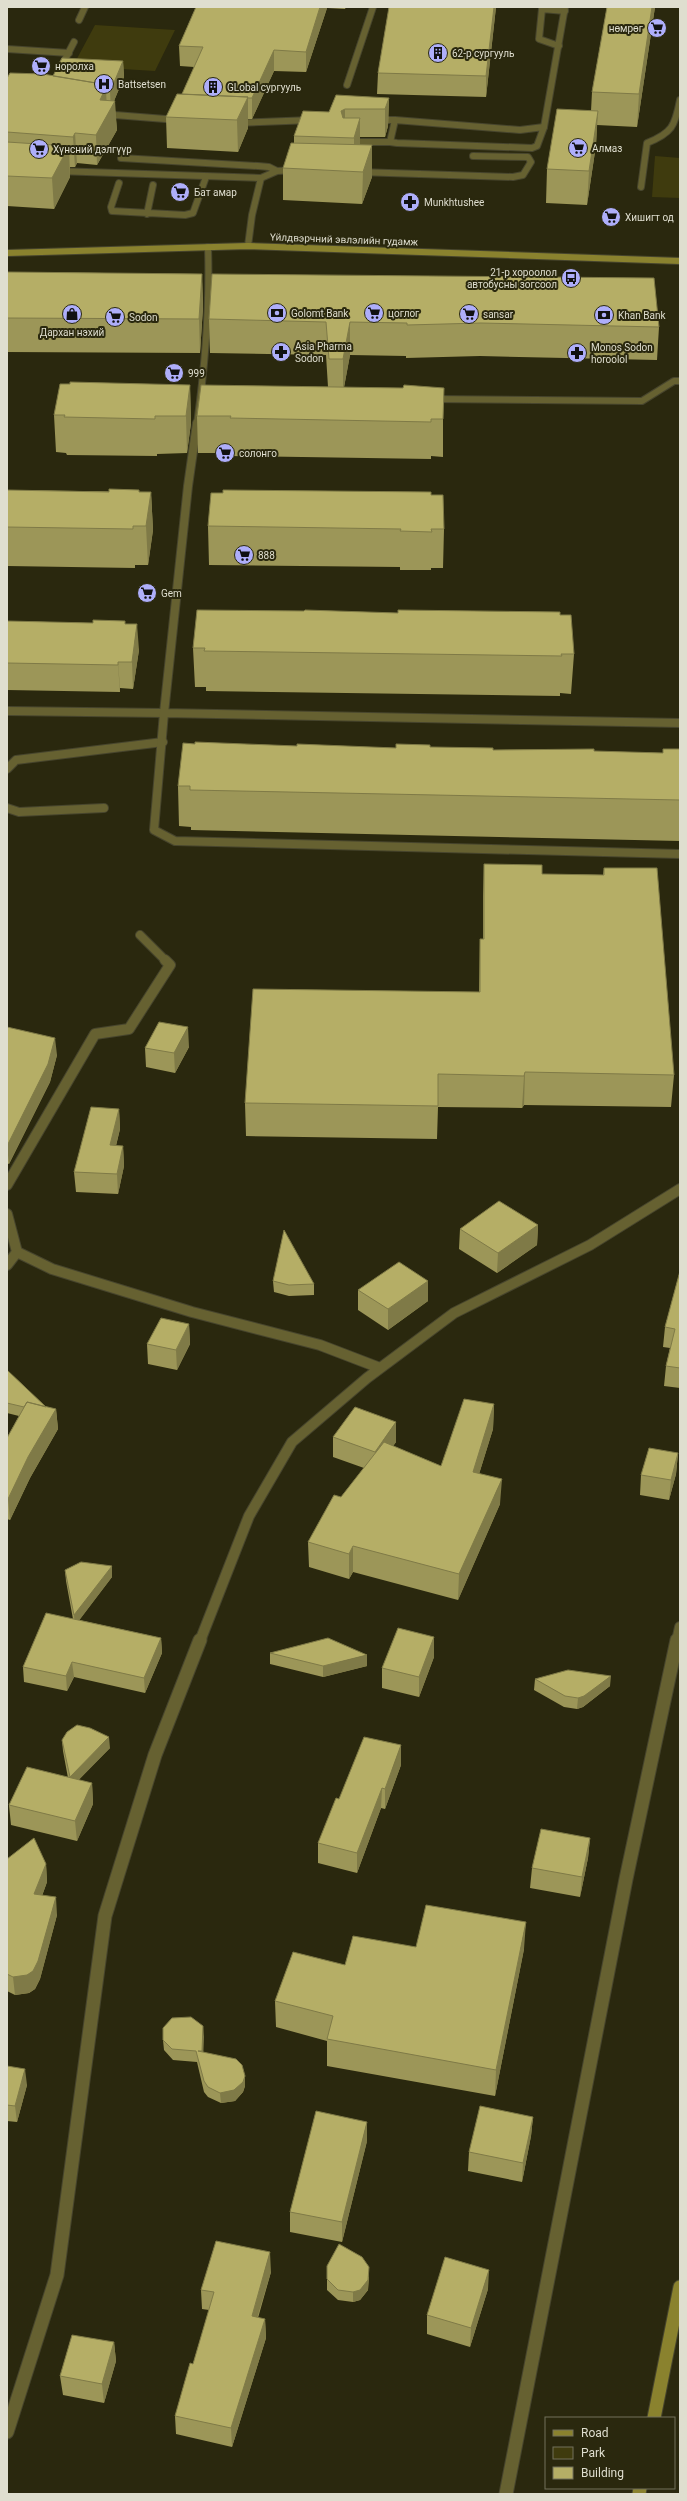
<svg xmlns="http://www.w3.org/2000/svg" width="687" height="2501" font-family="Roboto,sans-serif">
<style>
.green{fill:#3f3b0e}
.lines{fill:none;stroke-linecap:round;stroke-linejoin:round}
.lane-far1-casing{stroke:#47452d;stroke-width:8}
.lane-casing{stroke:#47452d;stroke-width:10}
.street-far3-casing{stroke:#47452d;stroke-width:8}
.street-far2-casing{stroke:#47452d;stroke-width:10}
.street-far1-casing{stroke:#47452d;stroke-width:12}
.street-casing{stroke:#47452d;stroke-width:15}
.secondary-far1-casing{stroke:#47452d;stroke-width:8}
.secondary-casing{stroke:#47452d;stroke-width:15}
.lane-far1{stroke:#666131;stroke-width:6}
.lane{stroke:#666131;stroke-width:8}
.street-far3{stroke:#666131;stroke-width:6}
.street-far2{stroke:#666131;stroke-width:8}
.street-far1{stroke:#666131;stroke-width:10}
.street{stroke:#666131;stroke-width:13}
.secondary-far1{stroke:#8a822e;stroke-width:6}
.secondary{stroke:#8a822e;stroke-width:13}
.wall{fill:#9c9658}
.shaded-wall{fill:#7f7a47}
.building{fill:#b5ae66;stroke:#7f7a47}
.labels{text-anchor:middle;stroke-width:4;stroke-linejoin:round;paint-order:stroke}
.far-poi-label{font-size:10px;fill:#dfdecf;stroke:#2a280e;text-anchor:start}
.far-street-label{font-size:10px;fill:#dfdecf;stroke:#2a280e}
</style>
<rect width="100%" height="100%" fill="#2a280e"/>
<!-- green -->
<path class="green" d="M 95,25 L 175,30 L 155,71 L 73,66 Z
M 655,156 L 680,158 L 680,198 L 652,197 Z"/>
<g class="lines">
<defs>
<path id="lane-far1" d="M 542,7 L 542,9 L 565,11
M 542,9 L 539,39 L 559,46
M 79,20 L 85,7
M 7,49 L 69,53
M 347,85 L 373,7
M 104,110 L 115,115 L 178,120
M 376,120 L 395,120
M 395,120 L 520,130 L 544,127 L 537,146 L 532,148 L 397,143 L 390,142 Z
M 234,123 L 312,120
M 346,142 L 390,142
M 121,158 L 258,166 L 269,167 L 277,171
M 359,172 L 513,177 L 523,175 L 531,162 L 528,157 L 473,156
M 261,178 L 277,171 L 295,170
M 119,183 L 111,207 L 112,211 L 185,215 L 193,213 L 206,177
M 641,187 L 647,143 C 672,133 675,126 680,100
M 147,214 L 153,185"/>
<path id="lane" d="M 7,711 L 164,713
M 7,769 L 16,760 L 163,742
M 7,808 L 19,812 L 104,808"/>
<path id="street-far3" d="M 59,71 L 74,42
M 544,127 L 565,7
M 57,171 L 261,178 L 252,215 L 248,246
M 430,399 L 642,401 L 674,381 L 680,381
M 197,424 C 205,366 210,307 208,247"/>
<path id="street-far2" d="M 164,713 L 188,486 L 197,423
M 680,723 L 164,713 L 154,830 L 175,841 L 680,854
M 140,935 L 166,961"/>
<path id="street-far1" d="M 7,1185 L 95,1034 L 129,1029 L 170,965 L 165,960
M 7,1214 L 17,1252 L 52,1269 L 192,1312 L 320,1345 L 380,1368
M 7,1265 L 17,1252
M 200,1641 L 249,1516 L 292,1442 L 367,1378 L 454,1313 L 590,1245 L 680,1189
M 677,1641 L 680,1627"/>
<path id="street" d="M 7,2432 L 57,2275 L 105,1916 L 155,1755 L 200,1640
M 506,2494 L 626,1879 L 677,1640"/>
<path id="secondary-far1" d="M 7,253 L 248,246 L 680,261"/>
<path id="secondary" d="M 654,2418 L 680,2287
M 639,2494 L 640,2488"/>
</defs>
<!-- lane-far1 casing -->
<use href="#lane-far1" class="lane-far1-casing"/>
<!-- lane casing -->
<use href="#lane" class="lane-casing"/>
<!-- street-far3 casing -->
<use href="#street-far3" class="street-far3-casing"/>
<!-- street-far2 casing -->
<use href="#street-far2" class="street-far2-casing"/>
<!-- street-far1 casing -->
<use href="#street-far1" class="street-far1-casing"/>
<!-- street casing -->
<use href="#street" class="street-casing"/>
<!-- secondary-far1 casing -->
<use href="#secondary-far1" class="secondary-far1-casing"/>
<!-- secondary casing -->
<use href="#secondary" class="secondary-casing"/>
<!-- lane-far1 -->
<use href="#lane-far1" class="lane-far1"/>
<!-- lane -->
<use href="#lane" class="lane"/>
<!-- street-far3 -->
<use href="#street-far3" class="street-far3"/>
<!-- street-far2 -->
<use href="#street-far2" class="street-far2"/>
<!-- street-far1 -->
<use href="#street-far1" class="street-far1"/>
<!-- street -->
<use href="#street" class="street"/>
<!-- secondary-far1 -->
<use href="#secondary-far1" class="secondary-far1"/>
<!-- secondary -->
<use href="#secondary" class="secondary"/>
</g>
<!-- wall -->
<path class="wall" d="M 196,7 L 346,7 L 345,9 L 327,8 L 306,72 L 274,71 L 252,119 L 248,119 L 248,128 L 238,152 L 167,148 L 166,117 L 182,94 L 194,67 L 180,66 L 179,46 Z
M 389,7 L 496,7 L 486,97 L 377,94 L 378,73 Z
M 607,7 L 655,7 L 637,127 L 597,125 L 596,145 L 587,205 L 546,203 L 547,169 L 591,111 L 592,92 Z
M 123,61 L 124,77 L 114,101 L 117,130 L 97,165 L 77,163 L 75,167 L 70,167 L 70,177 L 54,209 L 7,206 L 7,78 L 53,76 Z
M 389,98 L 388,126 L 385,137 L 360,137 L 360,145 L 372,145 L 372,177 L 362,204 L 283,200 L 283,168 L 294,143 L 294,136 L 329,112 Z
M 7,272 L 202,274 L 203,307 L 200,353 L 7,352 Z
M 212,274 L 659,327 L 657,360 L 480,356 L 406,358 L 406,356 L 350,355 L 344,387 L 443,419 L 443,457 L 431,456 L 431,459 L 231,456 L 231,453 L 198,453 L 197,416 L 328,387 L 326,355 L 210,353 L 209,319 Z
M 190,385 L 191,423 L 187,453 L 157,454 L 157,456 L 67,455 L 66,453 L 56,452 L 54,415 Z
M 7,490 L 151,492 L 153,530 L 148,565 L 135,565 L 135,568 L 7,566 Z
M 431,495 L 444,529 L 443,568 L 431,568 L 431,570 L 400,570 L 400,567 L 209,565 L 208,526 Z
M 398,613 L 560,615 L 574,654 L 571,694 L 560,693 L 560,696 L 206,691 L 206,687 L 195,687 L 193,648 Z
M 7,621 L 125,624 L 139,650 L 133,689 L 120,688 L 120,692 L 7,690 Z
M 297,746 L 396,748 L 430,747 L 493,750 L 663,753 L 663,749 L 680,749 L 680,841 L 191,830 L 191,827 L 179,826 L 178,786 Z
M 484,864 L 542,874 L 603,875 L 604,868 L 674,1075 L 671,1107 L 524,1105 L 522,1108 L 438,1107 L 437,1139 L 246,1136 L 245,1103 L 479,992 L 480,939 L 483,939 L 483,896 Z
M 7,1027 L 57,1055 L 50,1082 L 9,1164 L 7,1163 Z
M 189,1047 L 175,1073 L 146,1067 L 145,1048 Z
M 119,1109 L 120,1129 L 116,1146 L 123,1146 L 124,1166 L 118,1194 L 76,1192 L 74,1172 Z
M 538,1225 L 537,1245 L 497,1273 L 459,1249 L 460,1229 Z
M 680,1271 L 680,1388 L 664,1386 L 666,1366 L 670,1348 L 663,1347 L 665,1327 Z
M 273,1281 L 314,1284 L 314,1295 L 289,1296 L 274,1292 Z
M 428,1281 L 428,1301 L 388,1330 L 358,1310 L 358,1290 Z
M 189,1324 L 190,1344 L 177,1370 L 148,1364 L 147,1344 Z
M 7,1370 L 46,1407 L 56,1409 L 58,1429 L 30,1478 L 10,1520 L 7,1519 L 7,1438 L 19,1416 L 7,1413 Z
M 494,1404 L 493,1429 L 479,1474 L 500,1504 L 458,1600 L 353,1572 L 349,1579 L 309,1567 L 308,1542 L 341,1497 L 364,1468 L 333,1457 L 333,1437 L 396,1442 L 393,1446 L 441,1466 Z
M 678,1453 L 676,1474 L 669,1500 L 640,1495 L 641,1475 Z
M 112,1566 L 112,1577 L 79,1620 L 161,1638 L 162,1653 L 145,1693 L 74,1677 L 67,1691 L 24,1682 L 23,1667 L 73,1619 L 66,1581 L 65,1570 Z
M 434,1637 L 434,1657 L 419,1697 L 382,1688 L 382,1668 Z
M 270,1653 L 367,1666 L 323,1677 L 270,1664 Z
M 535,1679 L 610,1686 L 583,1707 L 577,1709 L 564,1707 L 534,1690 Z
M 62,1740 L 110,1748 L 78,1780 L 92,1783 L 93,1804 L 77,1841 L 11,1825 L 9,1805 L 68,1778 L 63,1751 Z
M 401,1765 L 385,1809 L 381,1808 L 357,1873 L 318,1863 L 318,1843 L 339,1799 Z
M 590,1838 L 588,1858 L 580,1897 L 530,1888 L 532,1868 Z
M 7,1859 L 46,1864 L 47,1882 L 42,1896 L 57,1915 L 40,1979 L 35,1989 L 29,1993 L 15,1995 L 7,1991 Z
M 416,1947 L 524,1949 L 495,2096 L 327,2066 L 327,2041 L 276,2027 L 275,2001 L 345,1965 Z
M 203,2026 L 203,2052 L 245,2076 L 245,2086 L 243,2092 L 235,2101 L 221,2103 L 208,2097 L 204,2092 L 197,2062 L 173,2060 L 164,2050 L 163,2040 Z
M 7,2066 L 27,2085 L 17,2122 L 7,2121 Z
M 533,2117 L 531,2136 L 522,2182 L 468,2171 L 469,2152 Z
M 367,2141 L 342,2242 L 290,2232 L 290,2212 Z
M 327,2266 L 369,2277 L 368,2290 L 360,2300 L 353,2302 L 338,2300 L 327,2290 Z
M 271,2272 L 258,2318 L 265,2319 L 266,2338 L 232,2447 L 176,2434 L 175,2416 L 193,2364 L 209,2310 L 202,2309 L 201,2290 Z
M 488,2289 L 470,2347 L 427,2334 L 427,2315 Z
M 114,2342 L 116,2361 L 104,2403 L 63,2395 L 60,2376 Z"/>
<!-- shaded-wall -->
<path class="shaded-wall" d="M 320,7 L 327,7 L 327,8 L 306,72 L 306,52 Z
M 494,7 L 496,7 L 486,97 L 486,76 Z
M 652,7 L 655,7 L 637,127 L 639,94 Z
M 274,50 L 274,71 L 252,119 L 252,98 Z
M 123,61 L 124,77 L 111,108 L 110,92 Z
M 106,87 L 107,115 L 115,101 L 117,130 L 97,165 L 96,135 L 100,100 Z
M 248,97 L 248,128 L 238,152 L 237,120 Z
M 389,98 L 388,126 L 385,137 L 385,109 Z
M 345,109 L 345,137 L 341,111 Z
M 598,111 L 596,145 L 587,205 L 589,171 Z
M 360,118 L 360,147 L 354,166 L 354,138 Z
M 75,133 L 77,163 L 75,167 L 73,137 Z
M 372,145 L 372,177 L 362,204 L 363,172 Z
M 69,146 L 70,177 L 54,209 L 52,178 Z
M 202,274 L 203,307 L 200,353 L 199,319 Z
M 350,322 L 350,355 L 343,393 L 343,359 Z
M 190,385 L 191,423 L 187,453 L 186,416 Z
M 151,492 L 153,530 L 148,565 L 146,526 Z
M 137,624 L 139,650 L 133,689 L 132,662 Z
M 118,662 L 120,688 L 120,692 L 118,665 Z
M 188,1027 L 189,1047 L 175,1073 L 174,1053 Z
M 55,1038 L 57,1055 L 50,1082 L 9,1164 L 7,1146 Z
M 525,1072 L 524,1105 L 522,1108 L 524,1076 Z
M 119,1109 L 120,1129 L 111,1165 L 110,1145 Z
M 123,1146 L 124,1166 L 118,1194 L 117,1174 Z
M 538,1225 L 537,1245 L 497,1273 L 498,1253 Z
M 428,1281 L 428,1301 L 388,1330 L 388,1309 Z
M 189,1324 L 190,1344 L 177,1370 L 176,1350 Z
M 494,1404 L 493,1429 L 472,1497 L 473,1472 Z
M 56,1409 L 58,1429 L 30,1478 L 10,1520 L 8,1499 L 28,1457 Z
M 396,1422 L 396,1442 L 375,1472 L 375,1452 Z
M 678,1453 L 676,1474 L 669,1500 L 671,1480 Z
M 502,1479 L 500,1504 L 458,1600 L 459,1574 Z
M 353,1546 L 353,1572 L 349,1579 L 349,1554 Z
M 112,1566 L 112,1577 L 75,1626 L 74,1615 Z
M 434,1637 L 434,1657 L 419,1697 L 419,1677 Z
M 161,1638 L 162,1653 L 145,1693 L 144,1678 Z
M 367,1655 L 367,1666 L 323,1677 L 323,1666 Z
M 72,1662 L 74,1677 L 67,1691 L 66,1676 Z
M 611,1676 L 610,1686 L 583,1707 L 577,1709 L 578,1698 Z
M 109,1737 L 110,1748 L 71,1788 L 70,1777 Z
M 401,1745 L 401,1765 L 385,1809 L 385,1789 Z
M 92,1783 L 93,1804 L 77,1841 L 75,1821 Z
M 382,1788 L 381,1808 L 357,1873 L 357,1853 Z
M 590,1838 L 588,1858 L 580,1897 L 582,1877 Z
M 46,1864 L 47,1882 L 36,1912 L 34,1894 Z
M 56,1897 L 57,1915 L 40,1979 L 35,1989 L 29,1993 L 15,1995 L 13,1977 Z
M 526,1922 L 524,1949 L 495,2096 L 496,2070 Z
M 203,2026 L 204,2037 L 203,2062 L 202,2051 Z
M 25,2069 L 27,2085 L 17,2122 L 15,2106 Z
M 245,2076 L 245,2086 L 243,2092 L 235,2101 L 221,2103 L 220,2093 Z
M 533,2117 L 531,2136 L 522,2182 L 523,2163 Z
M 367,2122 L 367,2141 L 342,2242 L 342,2222 Z
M 270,2252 L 271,2272 L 252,2335 L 252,2316 Z
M 369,2267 L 368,2290 L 360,2300 L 353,2302 L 353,2292 Z
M 489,2270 L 488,2289 L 470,2347 L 471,2328 Z
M 265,2319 L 266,2338 L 232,2447 L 231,2428 Z
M 114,2342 L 116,2361 L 104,2403 L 102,2384 Z"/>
<!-- building -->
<path class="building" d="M 196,7 L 320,7 L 306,52 L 274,50 L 252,98 L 247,98 L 248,97 L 182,94 L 203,47 L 179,46 Z
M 389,7 L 494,7 L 486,76 L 378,73 Z
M 607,7 L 652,7 L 639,94 L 592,92 Z
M 62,58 L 123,61 L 110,92 L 106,91 L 106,87 L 96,83 L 53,76 Z
M 10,73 L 43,74 L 96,83 L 106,87 L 100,100 L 115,101 L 96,135 L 75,133 L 73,137 L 7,132 L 7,78 Z
M 177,94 L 248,97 L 237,120 L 166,117 Z
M 336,95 L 389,98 L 385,109 L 345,109 L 341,111 L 343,118 L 360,118 L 354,138 L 294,136 L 303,111 L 329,112 Z
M 557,109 L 598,111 L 589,171 L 547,169 Z
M 7,142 L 69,146 L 52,178 L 7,176 Z
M 291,143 L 372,145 L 363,172 L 283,168 Z
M 7,272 L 202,274 L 199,319 L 7,318 Z
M 212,274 L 654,278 L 659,327 L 481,323 L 407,325 L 407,323 L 350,322 L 343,359 L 329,359 L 326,322 L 209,319 Z
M 70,382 L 190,385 L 186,416 L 155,416 L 155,419 L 64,417 L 65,415 L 54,415 L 60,384 L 70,384 Z
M 201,385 L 403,388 L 404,385 L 444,388 L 443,419 L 431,419 L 431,422 L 230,418 L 231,416 L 197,416 Z
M 109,489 L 139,490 L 139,492 L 151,492 L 146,526 L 133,526 L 133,529 L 7,527 L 7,490 L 109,492 Z
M 223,490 L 431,492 L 431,495 L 443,495 L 444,529 L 431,529 L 432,532 L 400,531 L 401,529 L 208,526 L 211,493 L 223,493 Z
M 197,610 L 304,611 L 305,610 L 398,613 L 398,610 L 560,612 L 560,615 L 571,615 L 574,654 L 561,654 L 562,656 L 204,651 L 205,648 L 193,648 Z
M 93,620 L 125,621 L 125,624 L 137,624 L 132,662 L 118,662 L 118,665 L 7,663 L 7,621 L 93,623 Z
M 195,742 L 297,746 L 297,744 L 396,748 L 396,744 L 430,745 L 430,747 L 493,748 L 493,750 L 594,749 L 594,751 L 663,753 L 663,749 L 680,749 L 680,800 L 190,790 L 190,786 L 178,786 L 183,743 L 195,744 Z
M 484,864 L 542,865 L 542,874 L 604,875 L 604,868 L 657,868 L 674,1075 L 525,1072 L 524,1076 L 438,1074 L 438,1106 L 245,1103 L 253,989 L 480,992 L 480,939 L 484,939 Z
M 159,1022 L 188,1027 L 174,1053 L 145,1048 Z
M 7,1027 L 55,1038 L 48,1064 L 7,1146 Z
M 91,1107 L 119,1109 L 110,1145 L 123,1146 L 117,1174 L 74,1172 Z
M 499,1201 L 538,1225 L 498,1253 L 460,1229 Z
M 284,1230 L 314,1284 L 289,1285 L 273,1281 Z
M 399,1262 L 428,1281 L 388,1309 L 358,1290 Z
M 680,1271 L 680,1368 L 666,1366 L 675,1329 L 665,1327 Z
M 161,1318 L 189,1324 L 176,1350 L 147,1344 Z
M 7,1370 L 46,1407 L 27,1402 L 24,1407 L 7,1403 Z
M 464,1399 L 494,1404 L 473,1472 L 502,1479 L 459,1574 L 353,1546 L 349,1554 L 308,1542 L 334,1495 L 341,1497 L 384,1442 L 441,1466 Z
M 27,1402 L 56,1409 L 28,1457 L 8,1499 L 7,1499 L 7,1438 Z
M 355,1407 L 396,1422 L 375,1452 L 333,1437 Z
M 649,1448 L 678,1453 L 671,1480 L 641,1475 Z
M 81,1562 L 112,1566 L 74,1615 L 65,1570 Z
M 46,1613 L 161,1638 L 144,1678 L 72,1662 L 66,1676 L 23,1667 Z
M 398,1628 L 434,1637 L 419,1677 L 382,1668 Z
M 328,1638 L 367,1655 L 323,1666 L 270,1653 Z
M 568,1670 L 611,1676 L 584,1696 L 578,1698 L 565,1696 L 535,1679 Z
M 77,1725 L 90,1728 L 109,1737 L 70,1777 L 62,1740 L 67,1732 Z
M 364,1737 L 401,1745 L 385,1789 L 382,1788 L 357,1853 L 318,1843 L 336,1798 L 339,1799 Z
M 27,1767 L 92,1783 L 75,1821 L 9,1805 Z
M 541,1829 L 590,1838 L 582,1877 L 532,1868 Z
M 34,1838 L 46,1864 L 34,1894 L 56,1897 L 38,1961 L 33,1971 L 27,1975 L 13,1977 L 7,1974 L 7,1859 Z
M 426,1905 L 526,1922 L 496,2070 L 327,2039 L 333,2016 L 275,2001 L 293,1952 L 345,1965 L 353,1936 L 416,1947 Z
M 191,2017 L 203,2026 L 202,2051 L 198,2051 L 236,2059 L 242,2065 L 245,2076 L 243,2082 L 234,2090 L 220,2093 L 208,2087 L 204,2081 L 196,2051 L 172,2049 L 163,2040 L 163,2028 L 172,2018 Z
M 7,2066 L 25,2069 L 15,2106 L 7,2105 Z
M 480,2106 L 533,2117 L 523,2163 L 469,2152 Z
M 316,2111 L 367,2122 L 342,2222 L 290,2212 Z
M 216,2241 L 270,2252 L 252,2316 L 265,2319 L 231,2428 L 175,2416 L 190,2363 L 193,2364 L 214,2292 L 201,2290 Z
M 339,2244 L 362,2257 L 369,2267 L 368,2280 L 360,2290 L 353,2292 L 338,2290 L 327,2279 L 327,2266 Z
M 445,2257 L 489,2270 L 471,2328 L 427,2315 Z
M 72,2335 L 114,2342 L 102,2384 L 60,2376 Z"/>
<!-- icons -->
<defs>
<symbol id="supermarket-disc" viewBox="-11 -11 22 22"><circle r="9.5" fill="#aeaefa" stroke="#2a280e"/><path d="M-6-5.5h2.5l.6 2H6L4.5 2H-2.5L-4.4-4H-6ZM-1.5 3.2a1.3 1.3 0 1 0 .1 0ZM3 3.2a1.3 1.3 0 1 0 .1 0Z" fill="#111"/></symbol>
<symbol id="building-disc" viewBox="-11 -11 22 22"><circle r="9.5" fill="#aeaefa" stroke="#2a280e"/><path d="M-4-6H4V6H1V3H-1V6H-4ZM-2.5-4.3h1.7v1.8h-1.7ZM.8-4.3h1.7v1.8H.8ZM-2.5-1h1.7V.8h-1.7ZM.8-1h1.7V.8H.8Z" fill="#111"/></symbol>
<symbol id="hospital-disc" viewBox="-11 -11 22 22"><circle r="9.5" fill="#aeaefa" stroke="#2a280e"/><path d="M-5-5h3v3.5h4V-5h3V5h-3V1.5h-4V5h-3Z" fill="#111"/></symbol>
<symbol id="pharmacy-disc" viewBox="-11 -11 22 22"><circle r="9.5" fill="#aeaefa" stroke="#2a280e"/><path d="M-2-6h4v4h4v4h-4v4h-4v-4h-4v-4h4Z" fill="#111"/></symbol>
<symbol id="bus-disc" viewBox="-11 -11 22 22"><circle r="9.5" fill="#aeaefa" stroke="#2a280e"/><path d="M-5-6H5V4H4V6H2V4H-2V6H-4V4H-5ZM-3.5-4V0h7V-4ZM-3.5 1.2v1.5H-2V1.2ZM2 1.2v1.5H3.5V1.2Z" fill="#111"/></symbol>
<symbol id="bank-disc" viewBox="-11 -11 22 22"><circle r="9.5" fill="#aeaefa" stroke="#2a280e"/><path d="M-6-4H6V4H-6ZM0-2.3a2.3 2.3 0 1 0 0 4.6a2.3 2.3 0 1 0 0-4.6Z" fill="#111"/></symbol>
<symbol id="shop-disc" viewBox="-11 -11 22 22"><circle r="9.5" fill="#aeaefa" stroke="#2a280e"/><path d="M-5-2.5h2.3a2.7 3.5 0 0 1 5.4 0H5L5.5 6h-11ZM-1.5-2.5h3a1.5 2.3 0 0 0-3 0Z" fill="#111"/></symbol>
</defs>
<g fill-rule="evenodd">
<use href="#supermarket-disc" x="646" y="17" width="22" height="22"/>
<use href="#building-disc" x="427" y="42" width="22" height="22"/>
<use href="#supermarket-disc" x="30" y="55" width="22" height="22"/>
<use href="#hospital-disc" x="93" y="73" width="22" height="22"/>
<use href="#building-disc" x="202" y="76" width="22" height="22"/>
<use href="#supermarket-disc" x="567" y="137" width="22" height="22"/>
<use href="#supermarket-disc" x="28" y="138" width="22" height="22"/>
<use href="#supermarket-disc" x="169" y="181" width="22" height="22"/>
<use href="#pharmacy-disc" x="399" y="191" width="22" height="22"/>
<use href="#supermarket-disc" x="600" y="206" width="22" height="22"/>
<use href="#bus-disc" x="560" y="267" width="22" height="22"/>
<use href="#bank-disc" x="266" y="302" width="22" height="22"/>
<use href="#supermarket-disc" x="363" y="302" width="22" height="22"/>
<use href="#shop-disc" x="61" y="303" width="22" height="22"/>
<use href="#supermarket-disc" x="458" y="303" width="22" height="22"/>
<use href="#bank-disc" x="593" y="304" width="22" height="22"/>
<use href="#supermarket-disc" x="104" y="306" width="22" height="22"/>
<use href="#pharmacy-disc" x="270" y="341" width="22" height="22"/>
<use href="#pharmacy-disc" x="566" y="342" width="22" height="22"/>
<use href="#supermarket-disc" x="163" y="362" width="22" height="22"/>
<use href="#supermarket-disc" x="214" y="442" width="22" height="22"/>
<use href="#supermarket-disc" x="233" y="544" width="22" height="22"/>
<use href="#supermarket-disc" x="136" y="582" width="22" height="22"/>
</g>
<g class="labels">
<!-- far-poi labels -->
<g class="far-poi-label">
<text x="643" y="32" text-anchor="end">нөмрөг</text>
<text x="452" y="57">62-р сургууль</text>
<text x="55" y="70">норолха</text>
<text x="118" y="88">Battsetsen</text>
<text x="227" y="91">GLobal сургууль</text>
<text x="592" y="152">Алмаз</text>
<text x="53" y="153">Хүнсний дэлгүүр</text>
<text x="194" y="196">Бат амар</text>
<text x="424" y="206">Munkhtushee</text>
<text x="625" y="221">Хишигт од</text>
<text x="557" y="276" text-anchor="end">21-р хороолол<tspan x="557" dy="12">автобусны зогсоол</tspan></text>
<text x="291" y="317">Golomt Bank</text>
<text x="388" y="317">цоглог</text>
<text x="483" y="318">sansar</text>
<text x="618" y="319">Khan Bank</text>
<text x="129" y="321">Sodon</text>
<text x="72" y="336" text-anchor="middle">Дархан нэхий</text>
<text x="295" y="350">Asia Pharma<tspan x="295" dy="12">Sodon</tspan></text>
<text x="591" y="351">Monos Sodon<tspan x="591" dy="12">horoolol</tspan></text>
<text x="188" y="377">999</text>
<text x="239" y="457">солонго</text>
<text x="258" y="559">888</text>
<text x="161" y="597">Gem</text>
</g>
<!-- far-street labels -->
<g class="far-street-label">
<text transform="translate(344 239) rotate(2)" y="4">Үйлдвэрчний эвлэлийн гудамж</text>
</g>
</g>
<!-- border -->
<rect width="687" height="2501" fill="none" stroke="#dfdecf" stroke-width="16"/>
<!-- legend -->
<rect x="545" y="2417" width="130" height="72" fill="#2a280e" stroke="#72715b"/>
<rect x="553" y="2430" width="20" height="6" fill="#8a822e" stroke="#72715b"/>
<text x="581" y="2437" font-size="12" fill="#dfdecf">Road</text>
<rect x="553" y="2447" width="20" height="12" fill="#3f3b0e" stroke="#72715b"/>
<text x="581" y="2457" font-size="12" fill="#dfdecf">Park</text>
<rect x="553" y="2467" width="20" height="12" fill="#b5ae66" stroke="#72715b"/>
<text x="581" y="2477" font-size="12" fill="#dfdecf">Building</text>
</svg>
